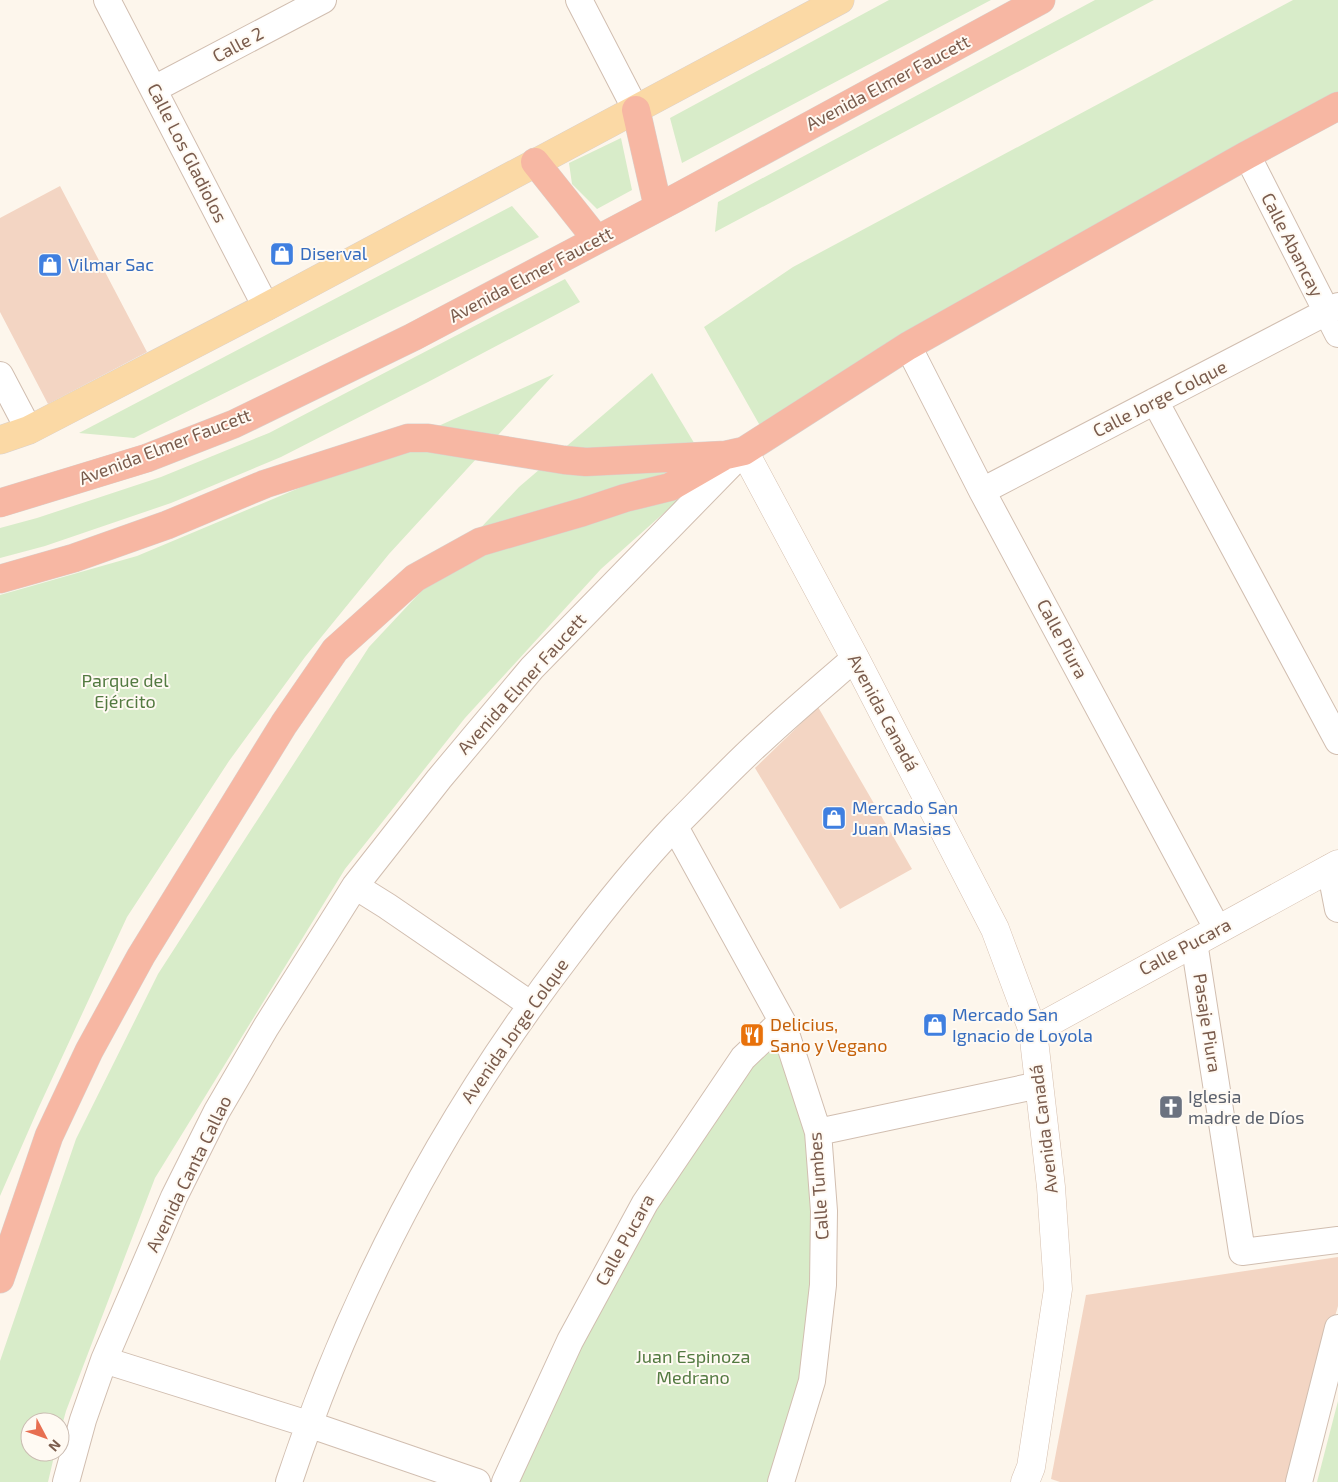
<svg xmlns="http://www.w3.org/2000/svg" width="1338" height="1482" font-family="'Exo 2',sans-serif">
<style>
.green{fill:#d8ecc9}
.building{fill:#f3d5c3}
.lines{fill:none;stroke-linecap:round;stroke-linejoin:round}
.street-casing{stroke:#d1beb0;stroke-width:28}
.secondary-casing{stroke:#d6c0b0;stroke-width:29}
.primary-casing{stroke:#dad1cd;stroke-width:29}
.highway-casing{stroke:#dad1cd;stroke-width:29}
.street{stroke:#fff;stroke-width:26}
.secondary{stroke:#fff;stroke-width:28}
.primary{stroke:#fbd9a5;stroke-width:28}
.highway{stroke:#f7b7a3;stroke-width:28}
.labels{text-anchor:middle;stroke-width:4;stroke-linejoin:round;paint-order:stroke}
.street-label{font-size:18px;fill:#7a5c4d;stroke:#fffaf3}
.shop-label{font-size:18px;fill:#366cbe;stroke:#fffaf3;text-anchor:start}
.park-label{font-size:18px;fill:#537a41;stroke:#fffaf3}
.food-label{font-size:18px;fill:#c56008;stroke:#fffaf3;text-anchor:start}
.worship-label{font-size:18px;fill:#5b616d;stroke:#fffaf3;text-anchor:start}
</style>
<rect width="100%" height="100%" fill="#fdf6ec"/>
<!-- green -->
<path class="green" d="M 889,0 L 991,0 L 682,163 L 670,118 Z
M 1095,0 L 1154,0 L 715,232 L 718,202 Z
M 1293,0 L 1338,0 L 1338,96 L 763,431 L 704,327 L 793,267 Z
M 621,138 L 632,190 L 597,209 L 572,184 L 569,163 Z
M 512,206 L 539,237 L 134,438 L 79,433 Z
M 565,279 L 580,302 L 428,382 L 281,457 L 171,503 L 45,546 L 0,558 L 0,528 L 37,518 L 161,477 L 269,433 Z
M 652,373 L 711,471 L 601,569 L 465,718 L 345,869 L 155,1178 L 66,1411 L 60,1433 L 60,1422 L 30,1422 L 30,1452 L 55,1452 L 48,1482 L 0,1482 L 0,1361 L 76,1139 L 158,974 L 369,647 L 519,487 Z
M 554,374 L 389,554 L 305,657 L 229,761 L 127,917 L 38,1109 L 0,1196 L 0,595 L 137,556 L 323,478 Z
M 783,1032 L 821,1147 L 834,1284 L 781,1482 L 513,1482 L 650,1207 L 748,1062 Z
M 1338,1401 L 1338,1482 L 1317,1482 Z"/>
<!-- building -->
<path class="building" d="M 60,186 L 147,352 L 48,404 L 0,312 L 0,218 Z
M 818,707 L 912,869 L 840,909 L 755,768 Z
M 1338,1257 L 1338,1306 L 1287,1482 L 1060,1482 L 1051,1479 L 1086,1295 Z"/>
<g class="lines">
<defs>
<path id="street" d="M 107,0 L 266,307
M 579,0 L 636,110
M 154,89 L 323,0
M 1247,155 L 1338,334
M 908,346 L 982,491 L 1218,930
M 0,375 L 29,430
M 1155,401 L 1338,741
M 982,491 L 1338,306
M 675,827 L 782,1021 L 818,1132 L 824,1211 L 823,1285 L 812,1381 L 781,1482
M 1330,868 L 1338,909
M 355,886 L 387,906 L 530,1004
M 1194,942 L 1242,1252 L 1338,1240
M 818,1132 L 1039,1085
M 104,1360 L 308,1424 L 477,1482
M 66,1482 L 83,1420 L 104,1360 L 174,1197 L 217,1111 L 266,1027 L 355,886 L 439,779 L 532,668 L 744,451
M 289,1482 C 352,1291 447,1113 569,954 C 602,910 638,865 676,825 C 705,796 733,766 763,739 C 793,711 824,685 855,658
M 505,1482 L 570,1341 L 645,1203 L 743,1058 L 782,1021
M 1299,1482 L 1338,1328"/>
<path id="secondary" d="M 744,451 L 855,658 L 995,929 L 1033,1031 L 1051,1187 L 1058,1289 L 1031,1467 L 1025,1482
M 1033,1031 L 1338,864"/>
<path id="primary" d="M 0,440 L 29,430 L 266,307 L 840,0"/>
<path id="highway" d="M 636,110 L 658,207
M 535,162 L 597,240
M 0,503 L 147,458 L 234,424 L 413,337 L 678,197 L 1041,0
M 0,579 L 74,558 L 167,525 L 265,484 L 408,438 L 428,438 L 564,460 L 586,462 L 726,455 L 744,451 L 908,346 L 1247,155 L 1338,106
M 0,1279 L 49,1136 L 89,1051 L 141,956 L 234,805 L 284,724 L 335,650 L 415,578 L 480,542 L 583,512 L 625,498 L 670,487 L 722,457"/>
</defs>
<!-- street casing -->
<use href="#street" class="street-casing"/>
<!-- secondary casing -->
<use href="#secondary" class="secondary-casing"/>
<!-- primary casing -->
<use href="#primary" class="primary-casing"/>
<!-- highway casing -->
<use href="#highway" class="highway-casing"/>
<!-- street -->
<use href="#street" class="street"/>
<!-- secondary -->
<use href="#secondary" class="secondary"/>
<!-- primary -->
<use href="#primary" class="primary"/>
<!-- highway -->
<use href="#highway" class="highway"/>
</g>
<!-- icons -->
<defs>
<symbol id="shop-square" viewBox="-11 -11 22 22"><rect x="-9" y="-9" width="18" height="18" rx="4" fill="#3f7fe0" stroke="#fffaf3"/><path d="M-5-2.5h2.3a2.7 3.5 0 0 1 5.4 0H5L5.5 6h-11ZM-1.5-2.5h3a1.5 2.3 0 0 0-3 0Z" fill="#fff"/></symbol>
<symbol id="restaurant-square" viewBox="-11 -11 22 22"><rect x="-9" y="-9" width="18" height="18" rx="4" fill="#e8710a" stroke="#fffaf3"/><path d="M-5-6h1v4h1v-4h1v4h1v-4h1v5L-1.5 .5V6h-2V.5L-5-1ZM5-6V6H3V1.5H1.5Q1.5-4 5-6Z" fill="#fff"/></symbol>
<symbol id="church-square" viewBox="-11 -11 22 22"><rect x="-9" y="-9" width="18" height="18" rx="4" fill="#6b7280" stroke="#fffaf3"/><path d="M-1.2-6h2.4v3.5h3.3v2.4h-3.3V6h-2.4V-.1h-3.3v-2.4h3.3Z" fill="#fff"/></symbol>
</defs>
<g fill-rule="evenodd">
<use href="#shop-square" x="268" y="240" width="28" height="28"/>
<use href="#shop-square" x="36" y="251" width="28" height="28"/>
<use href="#shop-square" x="820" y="804" width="28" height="28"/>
<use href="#shop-square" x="921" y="1011" width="28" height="28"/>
<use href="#restaurant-square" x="738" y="1021" width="28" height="28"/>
<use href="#church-square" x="1157" y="1093" width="28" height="28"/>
</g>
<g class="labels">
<!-- street labels -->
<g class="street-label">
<text transform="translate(238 45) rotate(-28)" y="6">Calle 2</text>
<text transform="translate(888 83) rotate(-28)" y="6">Avenida Elmer Faucett</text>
<text transform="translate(187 153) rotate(63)" y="6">Calle Los Gladiolos</text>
<text transform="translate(1292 245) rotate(63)" y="6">Calle Abancay</text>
<text transform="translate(531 275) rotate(-28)" y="6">Avenida Elmer Faucett</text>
<text transform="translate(1160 399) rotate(-27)" y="6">Calle Jorge Colque</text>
<text transform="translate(165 447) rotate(-21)" y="6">Avenida Elmer Faucett</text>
<text transform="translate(1062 639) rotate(62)" y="6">Calle Piura</text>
<text transform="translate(522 684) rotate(-48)" y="6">Avenida Elmer Faucett</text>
<text transform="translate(883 713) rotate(62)" y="6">Avenida Canadá</text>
<text transform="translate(1185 947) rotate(-28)" y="6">Calle Pucara</text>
<text transform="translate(1207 1023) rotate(81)" y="6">Pasaje Piura</text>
<text transform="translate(515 1031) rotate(-55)" y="6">Avenida Jorge Colque</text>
<text transform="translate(1044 1129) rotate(-97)" y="6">Avenida Canadá</text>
<text transform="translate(189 1174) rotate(-64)" y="6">Avenida Canta Callao</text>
<text transform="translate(819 1186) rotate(-94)" y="6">Calle Tumbes</text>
<text transform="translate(625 1240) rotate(-61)" y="6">Calle Pucara</text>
</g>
<!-- shop labels -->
<g class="shop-label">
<text x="300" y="260">Diserval</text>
<text x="68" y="271">Vilmar Sac</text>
<text x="852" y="814">Mercado San<tspan x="852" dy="21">Juan Masias</tspan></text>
<text x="952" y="1021">Mercado San<tspan x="952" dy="21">Ignacio de Loyola</tspan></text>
</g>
<!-- park labels -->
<g class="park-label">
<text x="125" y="687">Parque del<tspan x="125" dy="21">Ejército</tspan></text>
<text x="693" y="1363">Juan Espinoza<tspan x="693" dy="21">Medrano</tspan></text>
</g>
<!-- food labels -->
<g class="food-label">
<text x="770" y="1031">Delicius,<tspan x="770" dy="21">Sano y Vegano</tspan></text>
</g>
<!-- worship labels -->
<g class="worship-label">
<text x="1188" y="1103">Iglesia<tspan x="1188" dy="21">madre de Díos</tspan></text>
</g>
</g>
<!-- north arrow -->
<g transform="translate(45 1437) rotate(131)"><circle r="24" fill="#fffaf3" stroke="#cabbb1"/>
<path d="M0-4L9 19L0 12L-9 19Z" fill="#e76f51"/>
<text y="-8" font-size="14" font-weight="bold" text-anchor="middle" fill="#7a5c4d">N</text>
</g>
</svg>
